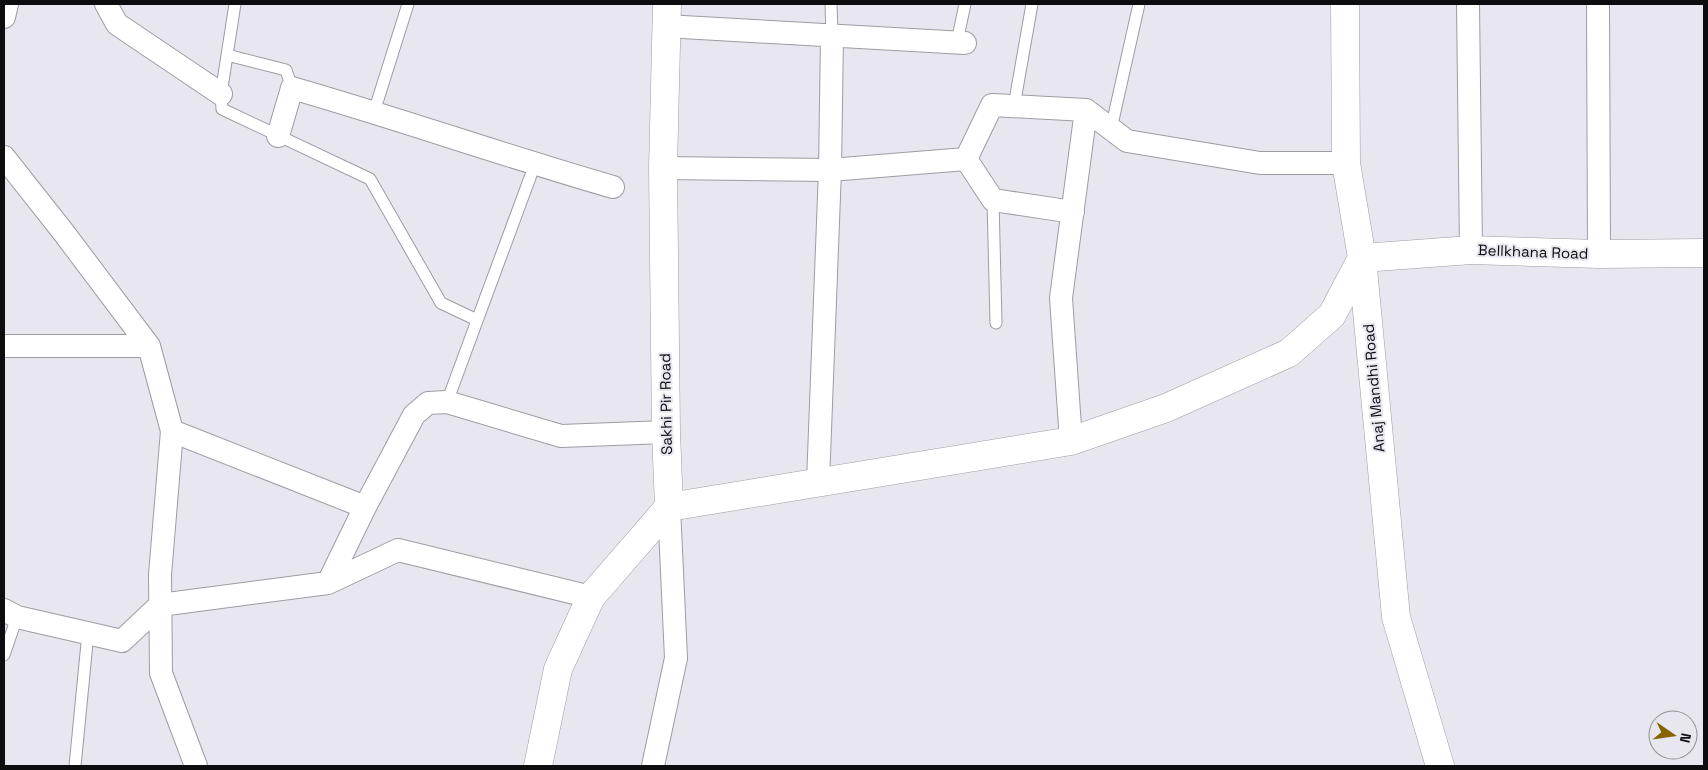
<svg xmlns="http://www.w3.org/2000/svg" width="1708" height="770" font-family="'Space Grotesk',sans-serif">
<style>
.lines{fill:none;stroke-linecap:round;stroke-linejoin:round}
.lane-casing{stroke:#9d9ca3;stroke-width:13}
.street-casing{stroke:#9d9ca3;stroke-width:24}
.secondary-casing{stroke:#9d9ca3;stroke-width:29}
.lane{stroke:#fff;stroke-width:11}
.street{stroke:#fff;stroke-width:22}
.secondary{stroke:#fff;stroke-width:28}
.labels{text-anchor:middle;stroke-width:4;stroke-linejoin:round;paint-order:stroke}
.street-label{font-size:15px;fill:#0d0d10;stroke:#e8e7ef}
</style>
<rect width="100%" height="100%" fill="#e8e7ef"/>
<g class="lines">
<defs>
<path id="lane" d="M 235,4 L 221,94 L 222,109 L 370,179 L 441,303 L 477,320
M 831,4 L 832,35
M 957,42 L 965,4
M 227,55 L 286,70 L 292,88
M 1014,106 L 1032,4
M 374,112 L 408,4
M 1111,129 L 1139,4
M 993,200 L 996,323
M 447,402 L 535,164
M 4,655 L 17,617
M 75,766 L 88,633"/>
<path id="street" d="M 106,4 L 117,24 L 221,94
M 1468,4 L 1471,250
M 1598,4 L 1599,254
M 4,17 L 7,4
M 665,26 L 965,43
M 278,136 L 292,88 C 400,119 505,156 613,187
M 4,157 L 64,233 L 149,346 L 172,431 L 160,575 L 161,673 L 196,766
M 966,159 L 993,200 L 1073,212
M 663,168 L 830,170 L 966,159 L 992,105 L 1086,110 L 1127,141 L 1260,163 L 1346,163
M 4,346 L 149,346
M 172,431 L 365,507
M 1071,441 L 1061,298 L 1086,110
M 818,482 L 830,170 L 832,35
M 328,583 L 365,507 L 414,415 L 428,403 L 447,402 L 561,436 L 666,432
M 4,610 L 17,617 L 122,641 L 160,605 L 328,583 L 398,550 L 591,597
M 653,766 L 676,658 L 669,507"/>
<path id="secondary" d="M 1345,4 L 1346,163 L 1362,258 L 1396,617 L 1440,766
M 669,507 L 1071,441 L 1166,408 L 1289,353 L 1332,315 L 1362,258 L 1471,250 L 1599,254 L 1704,253
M 538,766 L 558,669 L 591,597 L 669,507 L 666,432 L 663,168 L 667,4"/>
</defs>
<!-- lane casing -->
<use href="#lane" class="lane-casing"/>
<!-- street casing -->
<use href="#street" class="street-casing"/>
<!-- secondary casing -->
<use href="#secondary" class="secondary-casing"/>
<!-- lane -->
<use href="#lane" class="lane"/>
<!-- street -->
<use href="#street" class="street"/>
<!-- secondary -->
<use href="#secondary" class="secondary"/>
</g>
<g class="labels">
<!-- street labels -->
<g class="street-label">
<text transform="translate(1533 252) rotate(2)" y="5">Bellkhana Road</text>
<text transform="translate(1374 388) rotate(-95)" y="5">Anaj Mandhi Road</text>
<text transform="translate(666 404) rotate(-91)" y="5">Sakhi Pir Road</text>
</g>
</g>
<!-- border -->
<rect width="1708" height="770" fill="none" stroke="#0d0d10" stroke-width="10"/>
<!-- north arrow -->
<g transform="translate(1673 735) rotate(103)"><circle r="24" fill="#e8e7ef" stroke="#909096"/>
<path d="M0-4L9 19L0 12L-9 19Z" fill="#876300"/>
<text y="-8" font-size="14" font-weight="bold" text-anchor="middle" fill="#0d0d10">N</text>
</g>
</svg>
